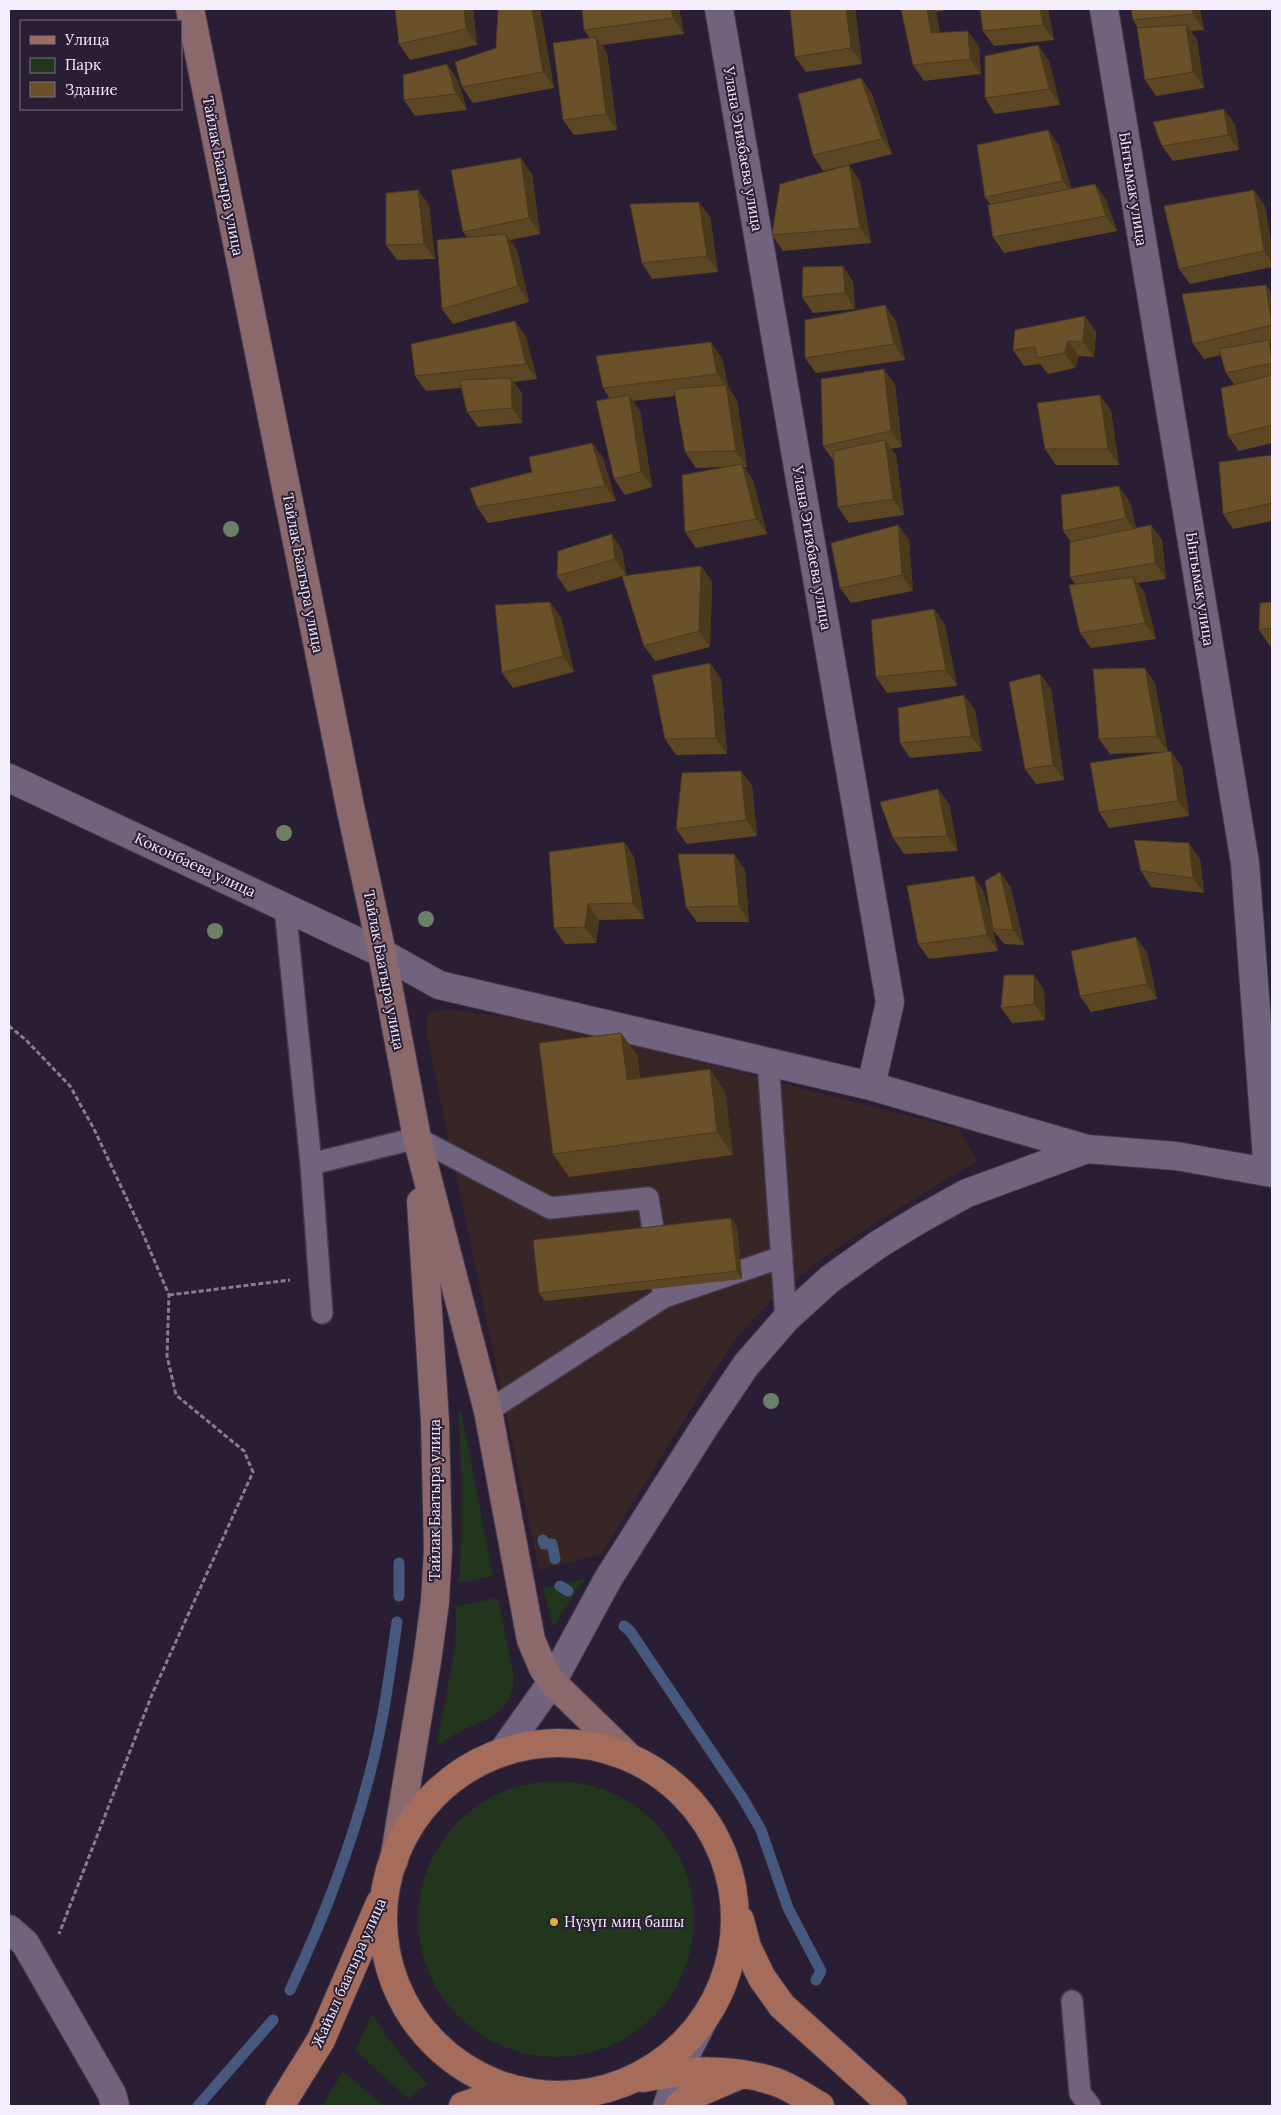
<svg xmlns="http://www.w3.org/2000/svg" width="1281" height="2115" font-family="Lora,serif">
<style>
.commercial{fill:#382526}
.green{fill:#22351d}
.lines{fill:none;stroke-linecap:round;stroke-linejoin:round}
.stream{stroke:#46587e;stroke-width:11}
.service-casing{stroke:#443a4c;stroke-width:24}
.minor-casing{stroke:#443a4c;stroke-width:30}
.tertiary-casing{stroke:#443a4c;stroke-width:30}
.secondary-casing{stroke:#443a4c;stroke-width:30}
.primary-casing{stroke:#443a4c;stroke-width:30}
.path{stroke:#867d8f;stroke-width:3;stroke-dasharray:5 2.5;stroke-linecap:butt}
.service{stroke:#71637d;stroke-width:21}
.minor{stroke:#71637d;stroke-width:28}
.tertiary{stroke:#71637d;stroke-width:28}
.secondary{stroke:#8b686c;stroke-width:28}
.primary{stroke:#a56c5c;stroke-width:28}
.tree{fill:#6c8069}
.wall{fill:#5c4624}
.shaded-wall{fill:#4b391d}
.building{fill:#6b512a;stroke:#4b391d}
.poi-dot{fill:#dfb034;stroke:#291e33;stroke-width:2}
.labels{text-anchor:middle;stroke-width:4;stroke-linejoin:round;paint-order:stroke}
.street-label{font-size:15px;fill:#f4edfc;stroke:#291e33}
.poi-label{font-size:15px;fill:#f4edfc;stroke:#291e33;text-anchor:start}
</style>
<rect width="100%" height="100%" fill="#291e33"/>
<!-- commercial -->
<path class="commercial" d="M 448,1009 L 554,1024 L 959,1129 L 977,1161 L 875,1223 L 823,1258 L 777,1295 L 742,1331 L 712,1375 L 601,1554 L 539,1570 L 426,1032 L 428,1013 Z"/>
<!-- green -->
<path class="green" d="M 458,1410 L 461,1410 L 493,1576 L 459,1583 C 463,1524 462,1469 458,1410 Z
M 585,1579 L 553,1627 L 543,1588 Z
M 498,1598 L 514,1677 C 512,1715 488,1717 460,1732 C 451,1736 443,1742 436,1747 L 455,1648 L 456,1606 Z
M418 1919a138 138 0 1 1 276 0a138 138 0 1 1-276 0Z
M 372,2014 C 389,2040 406,2063 428,2084 L 409,2099 L 355,2051 Z
M 343,2072 L 385,2106 L 322,2106 Z"/>
<g class="lines">
<!-- stream -->
<path class="stream" d="M 543,1540 L 544,1544 L 552,1544 L 555,1559
M 399,1563 L 399,1596
M 560,1586 L 568,1591
M 624,1626 L 630,1631 L 742,1797 L 761,1830 L 788,1908 L 821,1971 L 816,1980
M 290,1990 C 324,1918 353,1842 372,1765 C 384,1718 390,1670 397,1622
M 198,2106 L 273,2020"/>
<defs>
<path id="service" d="M 285,907 L 311,1164 L 322,1313
M 768,1061 L 786,1319
M 311,1164 L 417,1138 L 550,1208 L 648,1198 L 664,1297 L 488,1411
M 664,1297 L 782,1257
M 1072,2001 L 1080,2093 L 1090,2106"/>
<path id="minor" d="M 719,9 L 890,1002 L 871,1086
M 1104,9 L 1245,863 L 1268,1172
M 382,953 L 439,985 L 871,1086 L 1087,1149 L 1176,1156 L 1272,1173
M 503,1751 L 552,1682 L 608,1579 L 705,1426 L 746,1365 L 786,1319 L 830,1279 L 879,1244 L 920,1219 L 967,1193 L 1087,1149
M 9,1929 L 25,1943 L 112,2094 L 115,2106"/>
<path id="tertiary" d="M 9,778 L 382,953
M 528,2092 L 550,2106
M 667,2106 L 683,2060 L 703,2021"/>
<path id="secondary" d="M 190,9 L 351,811 L 382,953 L 417,1138 L 488,1411 L 531,1640 L 543,1668 L 552,1682 L 627,1755
M 394,1860 L 427,1661 L 435,1602 L 438,1549 L 435,1421 L 421,1202"/>
<path id="primary" d="M383 1919a176 176 0 1 1 352 0a176 176 0 1 1-352 0Z
M 740,1920 L 747,1947 L 762,1978 L 782,2006 L 893,2106
M 643,2078 C 688,2070 731,2067 776,2082 C 791,2087 806,2098 820,2106
M 280,2106 L 321,2040 L 380,1903
M 463,2106 L 483,2099 L 520,2093
M 679,2106 L 689,2097 L 740,2075"/>
</defs>
<!-- service casing -->
<use href="#service" class="service-casing"/>
<!-- minor casing -->
<use href="#minor" class="minor-casing"/>
<!-- tertiary casing -->
<use href="#tertiary" class="tertiary-casing"/>
<!-- secondary casing -->
<use href="#secondary" class="secondary-casing"/>
<!-- primary casing -->
<use href="#primary" class="primary-casing"/>
<!-- path -->
<path class="path" d="M 9,1026 L 26,1040 L 70,1086 L 94,1129 L 141,1229 L 169,1295 L 167,1356 L 176,1395 L 244,1451 L 253,1472 L 153,1692 L 59,1934
M 169,1295 L 290,1280"/>
<!-- service -->
<use href="#service" class="service"/>
<!-- minor -->
<use href="#minor" class="minor"/>
<!-- tertiary -->
<use href="#tertiary" class="tertiary"/>
<!-- secondary -->
<use href="#secondary" class="secondary"/>
<!-- primary -->
<use href="#primary" class="primary"/>
</g>
<!-- trees -->
<g class="tree">
<circle cx="231" cy="529" r="8"/>
<circle cx="284" cy="833" r="8"/>
<circle cx="426" cy="919" r="8"/>
<circle cx="215" cy="931" r="8"/>
<circle cx="771" cy="1401" r="8"/>
</g>
<!-- wall -->
<path class="wall" d="M 395,9 L 473,9 L 477,45 L 410,60 L 399,44 Z
M 498,9 L 540,9 L 554,88 L 473,103 L 462,87 L 496,48 Z
M 679,9 L 684,34 L 602,45 L 607,53 L 617,130 L 574,135 L 563,120 L 590,38 L 584,30 Z
M 855,9 L 862,64 L 806,72 L 795,57 Z
M 901,9 L 950,9 L 936,12 L 940,33 L 979,47 L 981,74 L 924,81 L 913,65 Z
M 980,9 L 1048,9 L 1054,40 L 994,46 L 983,31 Z
M 1200,9 L 1204,30 L 1191,31 L 1197,40 L 1204,88 L 1156,96 L 1145,80 L 1138,28 L 1133,20 Z
M 1038,45 L 1049,61 L 1060,105 L 995,114 L 985,98 Z
M 861,78 L 872,94 L 892,154 L 823,171 L 813,155 Z
M 458,80 L 467,110 L 415,116 L 404,100 Z
M 1235,124 L 1239,150 L 1173,161 L 1162,146 Z
M 1048,130 L 1059,146 L 1071,189 L 1095,184 L 1106,200 L 1117,231 L 1004,253 L 993,237 L 990,204 L 985,197 Z
M 849,165 L 860,181 L 871,243 L 783,251 L 772,235 Z
M 532,174 L 540,234 L 510,240 L 517,250 L 529,302 L 453,324 L 442,309 L 467,237 L 463,232 Z
M 418,190 L 429,205 L 435,259 L 397,260 L 386,245 Z
M 699,202 L 710,217 L 718,272 L 652,279 L 642,263 Z
M 1265,206 L 1272,249 L 1272,267 L 1190,284 L 1179,269 Z
M 843,266 L 853,282 L 855,309 L 813,313 L 802,297 Z
M 1272,294 L 1272,343 L 1271,343 L 1272,345 L 1272,443 L 1239,451 L 1228,436 L 1234,384 L 1226,373 L 1221,355 L 1204,359 L 1193,344 Z
M 1085,316 L 1096,332 L 1094,357 L 1079,356 L 1075,368 L 1048,374 L 1040,364 L 1024,366 L 1013,350 Z
M 515,321 L 526,337 L 537,379 L 514,382 L 522,393 L 522,423 L 478,427 L 467,412 L 461,388 L 426,391 L 415,376 Z
M 896,321 L 905,360 L 816,373 L 805,358 Z
M 722,358 L 728,387 L 737,400 L 747,467 L 744,467 L 753,480 L 767,534 L 696,548 L 685,532 L 725,467 L 696,468 L 685,452 L 676,396 L 633,401 L 640,411 L 652,487 L 625,495 L 614,479 L 610,399 L 603,388 Z
M 884,369 L 895,385 L 902,447 L 891,449 L 896,455 L 904,515 L 849,523 L 838,507 L 833,460 L 823,446 Z
M 1100,395 L 1111,411 L 1119,465 L 1056,465 L 1045,449 Z
M 592,443 L 603,458 L 616,501 L 488,523 L 477,507 L 532,472 Z
M 1272,455 L 1272,521 L 1233,529 L 1223,514 Z
M 1130,502 L 1136,528 L 1151,525 L 1162,540 L 1166,579 L 1138,583 L 1144,592 L 1156,639 L 1091,648 L 1080,633 L 1075,584 L 1070,577 L 1071,542 L 1063,531 Z
M 898,525 L 909,540 L 913,591 L 851,603 L 840,588 Z
M 622,550 L 626,575 L 568,592 L 557,576 Z
M 701,566 L 712,582 L 710,647 L 655,661 L 644,646 Z
M 550,602 L 561,618 L 574,672 L 513,688 L 502,673 Z
M 1272,602 L 1272,645 L 1270,646 L 1259,630 Z
M 934,609 L 945,625 L 957,686 L 887,693 L 876,677 Z
M 710,663 L 721,679 L 727,754 L 676,755 L 665,739 Z
M 1040,674 L 1051,689 L 1064,780 L 1036,784 L 1025,769 Z
M 1155,683 L 1168,752 L 1182,767 L 1189,816 L 1109,828 L 1099,812 L 1166,752 L 1110,754 L 1099,739 Z
M 964,695 L 975,710 L 982,751 L 910,758 L 900,743 Z
M 741,771 L 752,786 L 757,836 L 687,844 L 676,829 Z
M 938,789 L 949,804 L 958,851 L 904,854 L 893,838 Z
M 624,842 L 634,857 L 644,919 L 599,920 L 596,943 L 565,944 L 554,928 Z
M 1200,859 L 1204,893 L 1151,887 L 1141,871 Z
M 745,870 L 749,922 L 697,922 L 686,907 Z
M 1000,872 L 1011,888 L 1024,945 L 1004,944 L 993,930 L 998,951 L 929,959 L 918,944 L 984,892 L 992,923 Z
M 1147,952 L 1157,999 L 1091,1012 L 1080,996 Z
M 1034,975 L 1044,990 L 1045,1020 L 1012,1023 L 1001,1008 Z
M 621,1033 L 637,1055 L 640,1078 L 725,1092 L 733,1155 L 569,1177 L 553,1154 Z
M 737,1226 L 742,1279 L 545,1301 L 539,1293 Z"/>
<!-- shaded-wall -->
<path class="shaded-wall" d="M 464,9 L 473,9 L 477,45 L 466,29 Z
M 532,9 L 540,9 L 554,88 L 543,72 Z
M 671,9 L 679,9 L 684,34 L 673,18 Z
M 846,9 L 855,9 L 862,64 L 851,48 Z
M 927,9 L 934,9 L 936,12 L 942,49 L 931,33 Z
M 1040,9 L 1048,9 L 1054,40 L 1043,25 Z
M 1192,9 L 1200,9 L 1204,30 L 1193,14 Z
M 1186,25 L 1197,40 L 1204,88 L 1193,72 Z
M 968,31 L 979,47 L 981,74 L 970,59 Z
M 596,37 L 607,53 L 617,130 L 606,114 Z
M 1038,45 L 1049,61 L 1060,105 L 1049,89 Z
M 447,64 L 458,80 L 467,110 L 456,94 Z
M 861,78 L 872,94 L 892,154 L 882,139 Z
M 1224,109 L 1235,124 L 1239,150 L 1228,135 Z
M 1048,130 L 1059,146 L 1074,196 L 1063,181 Z
M 521,158 L 532,174 L 540,234 L 529,218 Z
M 849,165 L 860,181 L 871,243 L 860,228 Z
M 1095,184 L 1106,200 L 1117,231 L 1106,216 Z
M 418,190 L 429,205 L 435,259 L 424,244 Z
M 1254,190 L 1265,206 L 1272,249 L 1272,262 L 1264,251 Z
M 699,202 L 710,217 L 718,272 L 707,256 Z
M 506,234 L 517,250 L 529,302 L 518,286 Z
M 843,266 L 853,282 L 855,309 L 845,293 Z
M 1266,285 L 1272,294 L 1272,323 Z
M 885,305 L 896,321 L 905,360 L 894,344 Z
M 1085,316 L 1096,332 L 1094,357 L 1083,342 Z
M 515,321 L 526,337 L 537,379 L 526,364 Z
M 1269,340 L 1272,345 L 1272,361 Z
M 1068,341 L 1079,356 L 1075,368 L 1064,353 Z
M 711,342 L 722,358 L 728,387 L 737,400 L 747,467 L 736,451 L 726,387 L 717,374 Z
M 884,369 L 895,385 L 902,447 L 891,431 Z
M 511,378 L 522,393 L 522,423 L 512,408 Z
M 629,395 L 640,411 L 652,487 L 641,472 Z
M 1100,395 L 1111,411 L 1119,465 L 1108,449 Z
M 885,440 L 896,455 L 904,515 L 893,499 Z
M 592,443 L 603,458 L 616,501 L 605,486 Z
M 742,464 L 753,480 L 767,534 L 756,519 Z
M 1119,486 L 1130,502 L 1137,534 L 1126,518 Z
M 898,525 L 909,540 L 913,591 L 902,575 Z
M 1151,525 L 1162,540 L 1166,579 L 1155,563 Z
M 612,534 L 622,550 L 626,575 L 615,559 Z
M 701,566 L 712,582 L 710,647 L 699,631 Z
M 1133,577 L 1144,592 L 1156,639 L 1145,623 Z
M 550,602 L 561,618 L 574,672 L 563,656 Z
M 934,609 L 945,625 L 957,686 L 946,670 Z
M 710,663 L 721,679 L 727,754 L 716,738 Z
M 1145,668 L 1155,683 L 1168,752 L 1157,736 Z
M 1040,674 L 1051,689 L 1064,780 L 1053,765 Z
M 964,695 L 975,710 L 982,751 L 971,736 Z
M 1171,751 L 1182,767 L 1189,816 L 1178,801 Z
M 741,771 L 752,786 L 757,836 L 746,820 Z
M 938,789 L 949,804 L 958,851 L 947,836 Z
M 624,842 L 634,857 L 644,919 L 633,903 Z
M 1189,843 L 1200,859 L 1204,893 L 1193,878 Z
M 734,854 L 745,870 L 749,922 L 739,906 Z
M 1000,872 L 1011,888 L 1024,945 L 1013,930 Z
M 974,876 L 984,892 L 998,951 L 987,935 Z
M 588,904 L 599,920 L 596,943 L 585,927 Z
M 1136,937 L 1147,952 L 1157,999 L 1147,984 Z
M 1034,975 L 1044,990 L 1045,1020 L 1034,1004 Z
M 621,1033 L 637,1055 L 642,1102 L 627,1080 Z
M 710,1069 L 725,1092 L 733,1155 L 717,1132 Z
M 731,1218 L 737,1226 L 742,1279 L 737,1271 Z"/>
<!-- building -->
<path class="building" d="M 395,9 L 464,9 L 466,29 L 399,44 Z
M 498,9 L 532,9 L 543,72 L 462,87 L 455,62 L 496,48 Z
M 582,9 L 671,9 L 673,18 L 584,30 Z
M 790,9 L 846,9 L 851,48 L 795,57 Z
M 901,9 L 927,9 L 931,33 L 968,31 L 970,59 L 913,65 Z
M 980,9 L 1040,9 L 1043,25 L 983,31 Z
M 1131,9 L 1192,9 L 1193,14 L 1133,20 Z
M 1186,25 L 1193,72 L 1145,80 L 1137,28 Z
M 596,37 L 606,114 L 563,120 L 553,43 Z
M 1038,45 L 1049,89 L 985,98 L 985,56 Z
M 447,64 L 456,94 L 404,100 L 403,75 Z
M 861,78 L 882,139 L 813,155 L 798,94 Z
M 1224,109 L 1228,135 L 1162,146 L 1153,122 Z
M 1048,130 L 1063,181 L 985,197 L 977,145 Z
M 521,158 L 529,218 L 463,232 L 451,170 Z
M 849,165 L 860,228 L 772,235 L 780,184 Z
M 1095,184 L 1106,216 L 993,237 L 988,205 Z
M 418,190 L 424,244 L 386,245 L 386,193 Z
M 1254,190 L 1264,251 L 1179,269 L 1164,206 Z
M 699,202 L 707,256 L 642,263 L 630,204 Z
M 506,234 L 518,286 L 442,309 L 437,240 Z
M 843,266 L 845,293 L 802,297 L 803,267 Z
M 1266,285 L 1272,325 L 1193,344 L 1182,294 Z
M 885,305 L 894,344 L 805,358 L 805,320 Z
M 1085,316 L 1083,342 L 1068,341 L 1064,353 L 1037,358 L 1035,347 L 1013,350 L 1015,330 Z
M 515,321 L 526,364 L 415,376 L 411,344 Z
M 1269,340 L 1272,363 L 1226,373 L 1219,349 Z
M 711,342 L 717,374 L 603,388 L 596,356 Z
M 884,369 L 891,431 L 823,446 L 821,379 Z
M 1272,375 L 1272,425 L 1228,436 L 1221,388 Z
M 511,378 L 512,408 L 467,412 L 460,380 Z
M 726,385 L 736,451 L 685,452 L 674,389 Z
M 629,395 L 641,472 L 614,479 L 596,401 Z
M 1100,395 L 1108,449 L 1045,449 L 1037,403 Z
M 885,440 L 893,499 L 838,507 L 833,451 Z
M 592,443 L 605,486 L 477,507 L 470,488 L 532,472 L 529,457 Z
M 1272,455 L 1272,503 L 1223,514 L 1219,462 Z
M 742,464 L 756,519 L 685,532 L 682,475 Z
M 1119,486 L 1126,518 L 1063,531 L 1061,495 Z
M 898,525 L 902,575 L 840,588 L 831,543 Z
M 1151,525 L 1155,563 L 1070,577 L 1070,542 Z
M 612,534 L 615,559 L 557,576 L 558,551 Z
M 701,566 L 699,631 L 644,646 L 622,576 Z
M 1133,577 L 1145,623 L 1080,633 L 1069,585 Z
M 550,602 L 563,656 L 502,673 L 495,605 Z
M 1272,602 L 1272,628 L 1259,630 L 1260,603 Z
M 934,609 L 946,670 L 876,677 L 871,620 Z
M 710,663 L 716,738 L 665,739 L 652,675 Z
M 1145,668 L 1157,736 L 1099,739 L 1093,669 Z
M 1040,674 L 1053,765 L 1025,769 L 1009,682 Z
M 964,695 L 971,736 L 900,743 L 898,708 Z
M 1171,751 L 1178,801 L 1099,812 L 1090,763 Z
M 741,771 L 746,820 L 676,829 L 682,773 Z
M 938,789 L 947,836 L 893,838 L 880,802 Z
M 1134,840 L 1189,843 L 1193,878 L 1141,871 Z
M 624,842 L 633,903 L 588,904 L 585,927 L 554,928 L 549,852 Z
M 678,854 L 734,854 L 739,906 L 686,907 Z
M 1000,872 L 1013,930 L 993,929 L 985,881 Z
M 974,876 L 987,935 L 918,944 L 907,886 Z
M 1136,937 L 1147,984 L 1080,996 L 1071,951 Z
M 1004,975 L 1034,975 L 1034,1004 L 1001,1008 Z
M 621,1033 L 627,1080 L 710,1069 L 717,1132 L 553,1154 L 539,1043 Z
M 731,1218 L 737,1271 L 539,1293 L 533,1240 Z"/>
<!-- markers -->
<circle class="poi-dot" cx="554" cy="1922" r="5"/>
<g class="labels">
<!-- street labels -->
<g class="street-label">
<text transform="translate(743 149) rotate(80)" y="5">Улана Эгизбаева улица</text>
<text transform="translate(223 176) rotate(79)" y="5">Тайлак Баатыра улица</text>
<text transform="translate(1133 189) rotate(81)" y="5">Ынтымак улица</text>
<text transform="translate(812 548) rotate(80)" y="5">Улана Эгизбаева улица</text>
<text transform="translate(303 573) rotate(79)" y="5">Тайлак Баатыра улица</text>
<text transform="translate(1200 589) rotate(81)" y="5">Ынтымак улица</text>
<text transform="translate(195 865) rotate(25)" y="5">Коконбаева улица</text>
<text transform="translate(384 970) rotate(79)" y="5">Тайлак Баатыра улица</text>
<text transform="translate(435 1500) rotate(-90)" y="5">Тайлак Баатыра улица</text>
<text transform="translate(349 1973) rotate(-66)" y="5">Жайыл баатыра улица</text>
</g>
<!-- poi labels -->
<g class="poi-label">
<text x="564" y="1927">Нүзүп миң башы</text>
</g>
</g>
<!-- border -->
<rect width="1281" height="2115" fill="none" stroke="#f4edfc" stroke-width="20"/>
<!-- legend -->
<rect x="20" y="20" width="162" height="90" fill="#291e33" stroke="#7a7183"/>
<rect x="30" y="36" width="25" height="8" fill="#a56c5c" stroke="#7a7183"/>
<text x="65" y="45" font-size="15" fill="#f4edfc">Улица</text>
<rect x="30" y="58" width="25" height="15" fill="#22351d" stroke="#7a7183"/>
<text x="65" y="70" font-size="15" fill="#f4edfc">Парк</text>
<rect x="30" y="82" width="25" height="15" fill="#6b512a" stroke="#7a7183"/>
<text x="65" y="95" font-size="15" fill="#f4edfc">Здание</text>
</svg>
